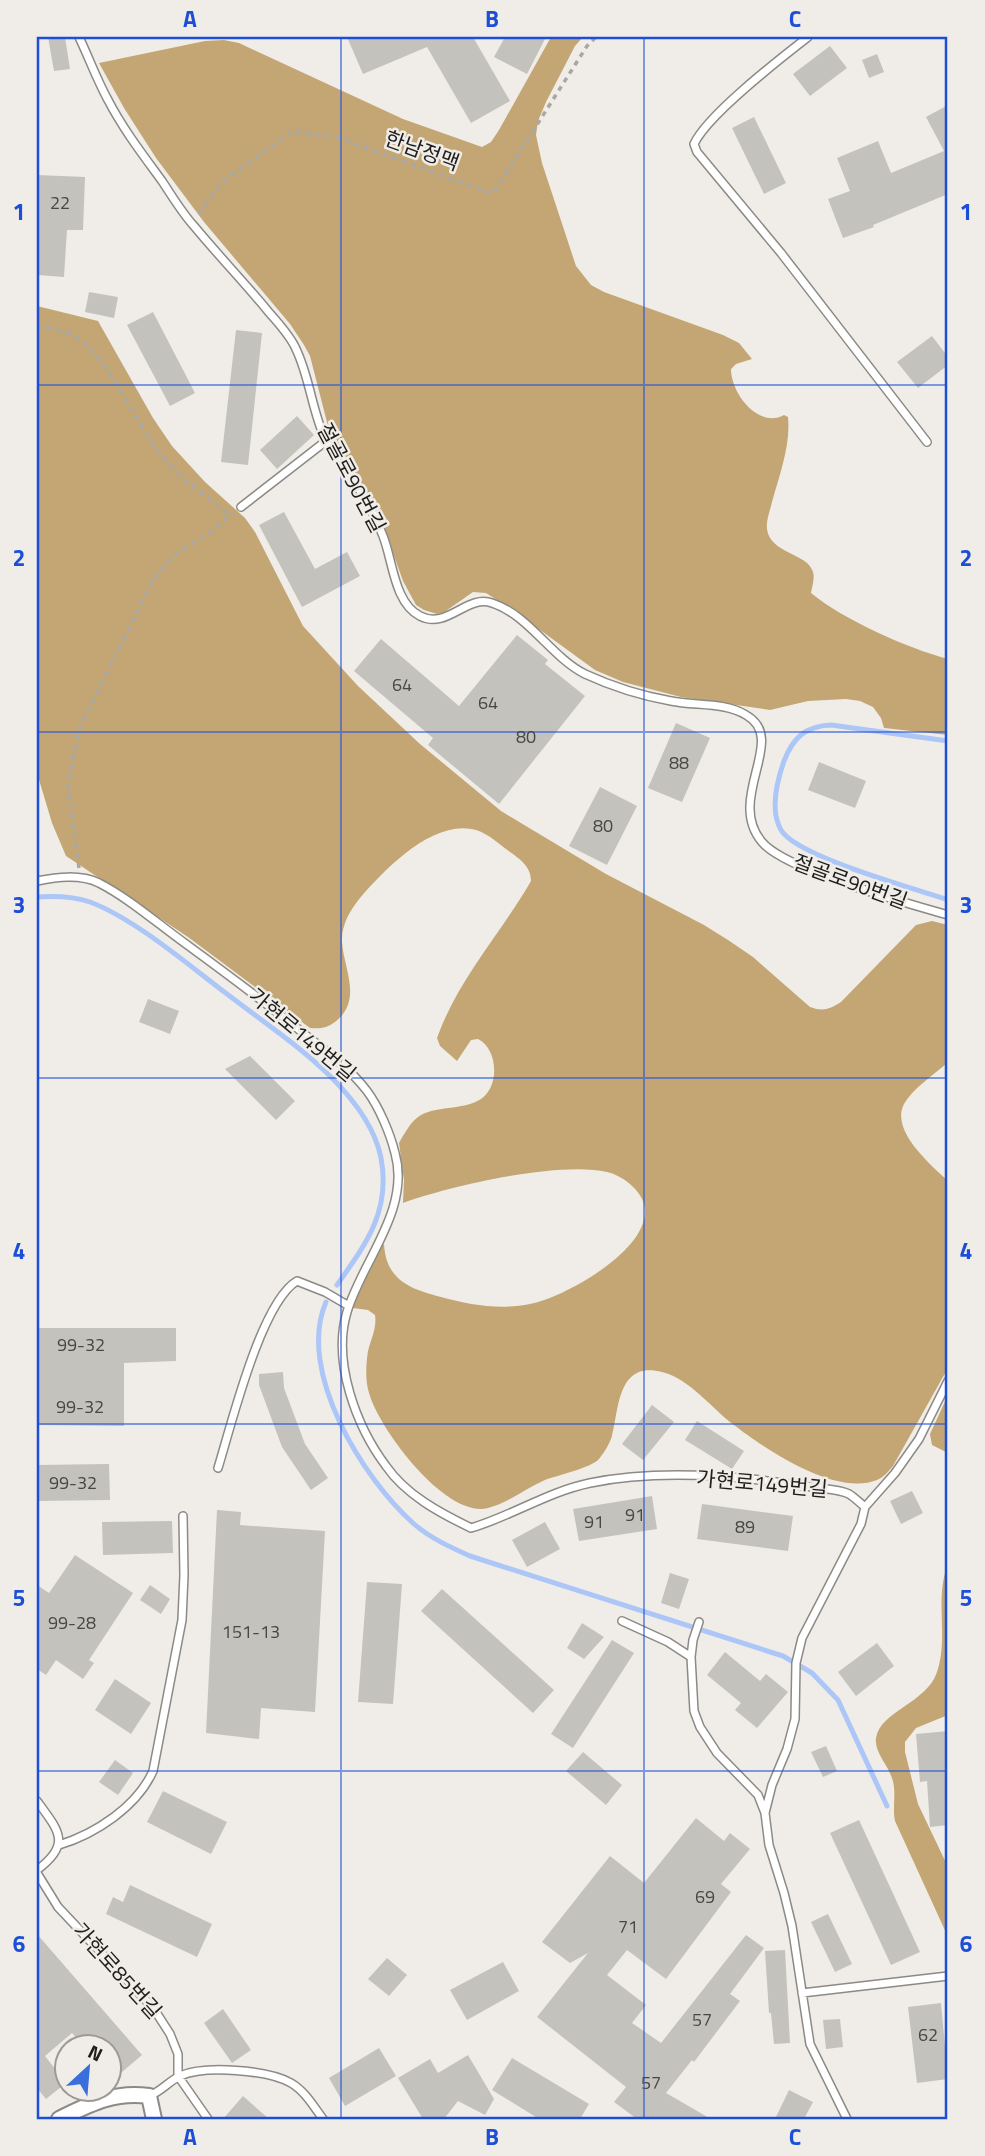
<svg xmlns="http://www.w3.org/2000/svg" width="985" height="2156" font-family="'Titillium Web','Noto Sans KR',sans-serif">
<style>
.forest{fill:#c3a673}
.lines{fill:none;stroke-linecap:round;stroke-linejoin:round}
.stream{stroke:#acc6f7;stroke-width:5}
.building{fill:#c4c2bd}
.lane-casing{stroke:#8c8a85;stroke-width:10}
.street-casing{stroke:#8c8a85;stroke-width:18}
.path{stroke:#aaa8a4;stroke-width:3.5;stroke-dasharray:5 5;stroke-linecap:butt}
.lane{stroke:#fff;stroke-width:7}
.street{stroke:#fff;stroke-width:14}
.grid{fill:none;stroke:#1d4ed8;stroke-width:2;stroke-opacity:0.55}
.labels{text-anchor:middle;stroke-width:5;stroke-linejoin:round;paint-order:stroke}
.number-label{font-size:18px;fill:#484745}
.street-label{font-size:21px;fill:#1f1e1d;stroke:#f0ede8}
.neatline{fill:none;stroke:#1d4ed8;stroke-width:2.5}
.grid-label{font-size:23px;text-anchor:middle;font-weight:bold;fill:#1d4ed8}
</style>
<rect width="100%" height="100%" fill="#f0ede8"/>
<!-- forest -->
<path class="forest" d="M 551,37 L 583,37 L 575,46 L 546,102 L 538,121 L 536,135 L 542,163 L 576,266 L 591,285 L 604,292 L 723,335 L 739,343 L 752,359 L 736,364 L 731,369 C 731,393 758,429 784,415 L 788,417 C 791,445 779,476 772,502 C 770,511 766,520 767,529 C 770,554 808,553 813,572 C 815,578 812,587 811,593 C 844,620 907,648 948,659 L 948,735 L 884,728 L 881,718 L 873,707 L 860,701 L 846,699 L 808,701 L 770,710 L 681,697 L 623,682 L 595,670 L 514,611 L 486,593 L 473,592 L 443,613 L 437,614 L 424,610 L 416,605 L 403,581 L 378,511 L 329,430 L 310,356 L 304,345 L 290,324 L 204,222 L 156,158 L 124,108 L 99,63 L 205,41 L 224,40 L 239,43 L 403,119 L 482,147 L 491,142 L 499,130 Z
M 37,306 L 98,321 L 153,418 L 172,446 L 205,482 L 245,518 L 255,532 L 303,626 L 358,686 L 420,744 L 501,811 L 606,874 L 704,925 L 728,940 L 753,957 L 810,1007 C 823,1012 830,1009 841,1002 L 916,925 L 932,921 L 948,925 L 948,1062 C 934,1075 913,1088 904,1104 C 890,1131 931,1165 948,1181 L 948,1368 L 893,1466 C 888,1472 884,1477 877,1480 C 836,1497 765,1449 734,1425 C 711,1408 690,1379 662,1372 C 617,1360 619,1410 612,1436 C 610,1443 604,1453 599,1459 C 591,1468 558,1475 545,1480 C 526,1488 508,1503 488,1508 C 446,1519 379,1429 369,1393 C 365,1380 366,1364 368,1351 C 371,1339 377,1328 375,1315 L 368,1310 L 353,1308 C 356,1287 368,1260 384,1244 C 386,1280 410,1289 441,1297 C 470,1305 500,1310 530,1304 C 564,1298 660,1245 643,1201 C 638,1188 621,1175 607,1172 C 559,1161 449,1186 403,1203 L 404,1180 L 399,1143 C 404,1134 410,1123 418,1117 C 434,1105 463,1111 481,1099 C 500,1086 498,1049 478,1039 L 471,1040 L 457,1061 L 440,1046 L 437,1038 C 457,981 501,933 531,881 C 531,865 518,858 506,849 C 498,843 489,835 479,831 C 436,816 386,868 360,898 C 350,910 341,926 342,942 C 344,970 363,1000 335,1022 C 327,1028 320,1029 310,1028 L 188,937 L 66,856 L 52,823 L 37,773 Z
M 948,1395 L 948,1453 L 932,1445 L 930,1434 Z
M 948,1564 L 948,1715 L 916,1728 L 905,1742 L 905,1752 L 918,1804 L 948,1867 L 948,1937 L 895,1821 C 892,1807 897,1792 892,1778 C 888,1765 874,1752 876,1738 C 880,1711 927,1703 937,1672 C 949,1637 934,1599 948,1564 Z"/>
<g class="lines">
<!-- stream -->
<path class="stream" d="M 948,741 L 831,725 C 805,726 793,738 784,761 C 777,781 770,811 781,830 C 797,857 914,888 948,900
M 37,897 C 54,896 73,896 90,902 C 135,919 187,964 227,994 C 262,1021 300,1046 331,1077 C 353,1099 375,1127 381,1158 C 391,1211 366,1244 337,1285
M 326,1302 C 296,1371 363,1479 414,1524 C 430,1538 450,1547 470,1556 L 783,1656 L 812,1673 L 838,1700 L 887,1806"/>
</g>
<!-- building -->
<path class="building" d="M 48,37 L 65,37 L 70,69 L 54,71 Z
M 347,37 L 473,37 L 510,101 L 471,123 L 427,47 L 363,74 Z
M 505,37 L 546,37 L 527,74 L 494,57 Z
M 830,46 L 847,68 L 810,96 L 793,74 Z
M 877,54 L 884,72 L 869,78 L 862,60 Z
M 948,105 L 948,194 L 873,225 L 874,227 L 843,238 L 828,199 L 850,191 L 837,158 L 878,141 L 891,173 L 944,151 L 926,117 Z
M 754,117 L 786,183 L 764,194 L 732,128 Z
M 37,175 L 85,177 L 83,230 L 67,230 L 64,277 L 37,275 Z
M 89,292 L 118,297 L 114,318 L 85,312 Z
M 153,312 L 195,393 L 170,406 L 127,325 Z
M 236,330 L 262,333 L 248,465 L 221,462 Z
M 932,336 L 948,357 L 948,365 L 918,388 L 897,362 Z
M 297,416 L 314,435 L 277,469 L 260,450 Z
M 284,512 L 315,569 L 347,552 L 360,576 L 302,607 L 259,525 Z
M 517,635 L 548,660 L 545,664 L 585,696 L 499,804 L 428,745 L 433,738 L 354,671 L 381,639 L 459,706 Z
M 676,723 L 710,738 L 682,802 L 648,788 Z
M 819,762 L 866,781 L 855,808 L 808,790 Z
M 600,787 L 637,806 L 607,865 L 569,846 Z
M 148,999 L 179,1011 L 170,1034 L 139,1022 Z
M 250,1056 L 295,1101 L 276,1120 L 225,1069 Z
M 37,1328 L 176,1328 L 176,1361 L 124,1363 L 124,1426 L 37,1425 Z
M 283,1372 L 284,1388 L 305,1444 L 328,1478 L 311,1490 L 282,1447 L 259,1385 L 259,1374 Z
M 652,1405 L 674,1422 L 643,1460 L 622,1444 Z
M 697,1421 L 744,1451 L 732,1469 L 685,1440 Z
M 109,1464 L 110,1500 L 37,1501 L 37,1465 Z
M 912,1491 L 923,1513 L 901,1524 L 890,1501 Z
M 652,1496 L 657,1529 L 579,1541 L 573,1509 Z
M 702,1504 L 793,1516 L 788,1551 L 697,1539 Z
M 217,1510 L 241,1512 L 240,1525 L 325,1531 L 315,1712 L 261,1708 L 259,1739 L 206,1733 Z
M 172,1521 L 173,1553 L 103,1555 L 102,1522 Z
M 545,1522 L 560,1549 L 527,1567 L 512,1540 Z
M 75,1555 L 133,1593 L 89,1660 L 94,1663 L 83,1679 L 56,1660 L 46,1675 L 37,1669 L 37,1585 L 49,1593 Z
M 670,1573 L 689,1579 L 679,1609 L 661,1603 Z
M 367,1582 L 402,1584 L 393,1704 L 358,1702 Z
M 150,1585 L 170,1599 L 161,1614 L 140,1600 Z
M 442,1589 L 554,1690 L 533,1713 L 421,1611 Z
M 582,1623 L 604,1637 L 584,1659 L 567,1648 Z
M 612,1640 L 634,1653 L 573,1748 L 551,1734 Z
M 877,1643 L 894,1666 L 856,1696 L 838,1672 Z
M 725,1652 L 760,1681 L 766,1674 L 788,1692 L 757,1728 L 735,1710 L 741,1703 L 707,1675 Z
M 115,1679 L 151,1703 L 131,1734 L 95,1710 Z
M 948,1731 L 948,1825 L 930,1827 L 927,1781 L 920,1782 L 916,1734 Z
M 826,1746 L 837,1771 L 823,1777 L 811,1752 Z
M 583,1752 L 622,1785 L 606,1805 L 566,1771 Z
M 115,1760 L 133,1773 L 118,1795 L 99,1782 Z
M 163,1791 L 227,1822 L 211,1854 L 147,1822 Z
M 696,1818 L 724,1841 L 730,1833 L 750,1849 L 721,1884 L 731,1892 L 666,1979 L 627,1950 L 607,1975 L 646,2005 L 632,2023 L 661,2043 L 746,1935 L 764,1948 L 730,1994 L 740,2001 L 694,2062 L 692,2060 L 666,2093 L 711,2119 L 637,2119 L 614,2102 L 626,2087 L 537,2017 L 588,1953 L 570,1963 L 542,1942 L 610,1856 L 644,1883 Z
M 859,1820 L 920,1952 L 891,1965 L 830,1833 Z
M 130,1885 L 212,1924 L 197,1957 L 106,1914 L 113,1897 L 123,1902 Z
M 828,1914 L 852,1964 L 835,1972 L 811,1922 Z
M 37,1934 L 142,2055 L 108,2084 L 108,2048 L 85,2048 L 72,2033 L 45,2056 L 66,2083 L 46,2099 L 37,2088 Z
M 785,1950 L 790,2043 L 774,2044 L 771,2013 L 769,2013 L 765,1951 Z
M 387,1958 L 407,1975 L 389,1996 L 368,1979 Z
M 503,1962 L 519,1991 L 467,2020 L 450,1990 Z
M 941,2003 L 948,2079 L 917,2083 L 908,2007 Z
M 223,2009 L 251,2050 L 232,2063 L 204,2023 Z
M 840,2019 L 843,2047 L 826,2049 L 823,2020 Z
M 379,2048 L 396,2076 L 345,2106 L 329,2078 Z
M 468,2055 L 494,2099 L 485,2115 L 458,2101 L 444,2119 L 423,2119 L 398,2078 L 430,2059 L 438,2073 Z
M 512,2058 L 589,2104 L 580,2119 L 539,2119 L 492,2090 Z
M 789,2090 L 813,2102 L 804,2119 L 775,2119 Z
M 243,2096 L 269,2119 L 223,2119 Z"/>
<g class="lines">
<defs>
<path id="lane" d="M 79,37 C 89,58 97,80 108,100 C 123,129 143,155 162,181 C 172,196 182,213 194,226 C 218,255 243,281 267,310 C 277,322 290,335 296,349 C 310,378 312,412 326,441 C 331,451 340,461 346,470 C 361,491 374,512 383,536 C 393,561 394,603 420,616 C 447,630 467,594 492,603 C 529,615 551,657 585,674 C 611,686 643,696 671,701 C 695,706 725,702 746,715 C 789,739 725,798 762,842 C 785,870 909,904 948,915
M 808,37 C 781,58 707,115 694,144 L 697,152 L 781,253 L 927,442
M 241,507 L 326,441
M 37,881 C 57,877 80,874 99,883 C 130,899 158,924 186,944 C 227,974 269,1005 308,1037 C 329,1053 351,1070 367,1091 C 379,1107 390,1133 395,1153 C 411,1210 362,1261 347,1312 C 332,1361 356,1426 386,1466 C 406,1495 440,1513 471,1528 C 512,1516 547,1492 590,1483 C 658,1469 743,1476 812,1487 C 823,1489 839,1489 849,1494 C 854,1497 860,1503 865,1507 L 861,1524 L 802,1638 L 796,1663 L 795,1719 L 787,1749 L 772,1785 L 765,1813 L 769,1845 L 784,1893 L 792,1926 L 810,2044 L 847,2119
M 218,1468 C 231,1426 261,1302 297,1281 L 325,1292 L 349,1306
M 865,1507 L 895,1473 L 919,1439 L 948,1381
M 622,1621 L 668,1642 L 691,1657 L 694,1711 L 700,1727 L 717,1753 L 758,1795 L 765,1813
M 691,1657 L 693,1640 L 699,1622
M 37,1801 C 59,1831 72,1844 37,1870
M 59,1845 C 95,1834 137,1807 153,1771 L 182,1620 L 184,1575 L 183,1516
M 37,1873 L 58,1907 L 154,2009 L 170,2034 L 178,2054 L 178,2076 L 208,2119
M 802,1993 L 948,1976
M 149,2096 C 162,2091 169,2081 180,2076 C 205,2065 268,2070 291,2083 C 305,2091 314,2107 323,2119"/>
<path id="street" d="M 59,2119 C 90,2104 114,2091 149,2096 L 154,2119"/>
</defs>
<!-- lane casing -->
<use href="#lane" class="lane-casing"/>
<!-- street casing -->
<use href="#street" class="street-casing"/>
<!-- path -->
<path class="path" d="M 199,214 L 221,183 L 292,131 L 340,138 L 493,194 L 587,46 L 596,37
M 37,325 C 50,328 66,331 77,338 C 113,362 135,425 165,459 C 183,481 208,498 230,516
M 79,868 L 68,788 L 79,729 L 153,580 L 174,555 L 212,531 L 233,513"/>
<!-- lane -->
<use href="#lane" class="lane"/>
<!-- street -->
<use href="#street" class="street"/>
</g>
<!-- grid -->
<path class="grid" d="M 341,37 L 341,2119M 644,37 L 644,2119M 37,385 L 948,385M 37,732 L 948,732M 37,1078 L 948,1078M 37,1424 L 948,1424M 37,1771 L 948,1771"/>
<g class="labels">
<!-- number labels -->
<g class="number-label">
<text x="60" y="209">22</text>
<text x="402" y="691">64</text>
<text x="488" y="709">64</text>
<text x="526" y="743">80</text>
<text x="679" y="769">88</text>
<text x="603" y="832">80</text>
<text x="81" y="1351">99-32</text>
<text x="80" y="1413">99-32</text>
<text x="73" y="1489">99-32</text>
<text x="635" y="1521">91</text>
<text x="594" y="1528">91</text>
<text x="745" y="1533">89</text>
<text x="72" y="1629">99-28</text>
<text x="251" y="1638">151-13</text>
<text x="705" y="1903">69</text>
<text x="628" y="1933">71</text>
<text x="702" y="2026">57</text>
<text x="928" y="2041">62</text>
<text x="651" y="2089">57</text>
</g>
<!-- street labels -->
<g class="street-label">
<text transform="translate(422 151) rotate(20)" y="7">한남정맥</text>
<text transform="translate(351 478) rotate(62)" y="7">절골로90번길</text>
<text transform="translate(850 882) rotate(20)" y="7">절골로90번길</text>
<text transform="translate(302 1035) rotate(40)" y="7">가현로149번길</text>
<text transform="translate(762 1484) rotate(5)" y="7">가현로149번길</text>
<text transform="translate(117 1971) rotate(48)" y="7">가현로85번길</text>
</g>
</g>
<!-- border -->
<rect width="985" height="2156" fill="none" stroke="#f0ede8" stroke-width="77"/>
<!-- north arrow -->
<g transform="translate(88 2068) rotate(26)"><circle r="33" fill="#f0ede8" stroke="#9c9a97" stroke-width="2"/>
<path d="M0-5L12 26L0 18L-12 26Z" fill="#396edd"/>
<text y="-10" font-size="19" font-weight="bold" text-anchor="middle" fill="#1f1e1d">N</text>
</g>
<rect x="38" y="38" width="908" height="2080" class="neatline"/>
<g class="grid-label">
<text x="190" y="27">A</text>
<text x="492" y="27">B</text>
<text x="795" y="27">C</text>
<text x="19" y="220">1</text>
<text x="966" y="220">1</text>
<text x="19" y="566">2</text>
<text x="966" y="566">2</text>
<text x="19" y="913">3</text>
<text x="966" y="913">3</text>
<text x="19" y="1259">4</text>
<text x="966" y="1259">4</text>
<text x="19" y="1606">5</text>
<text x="966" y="1606">5</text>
<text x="19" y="1952">6</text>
<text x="966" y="1952">6</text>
<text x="190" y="2145">A</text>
<text x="492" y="2145">B</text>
<text x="795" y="2145">C</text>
</g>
</svg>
